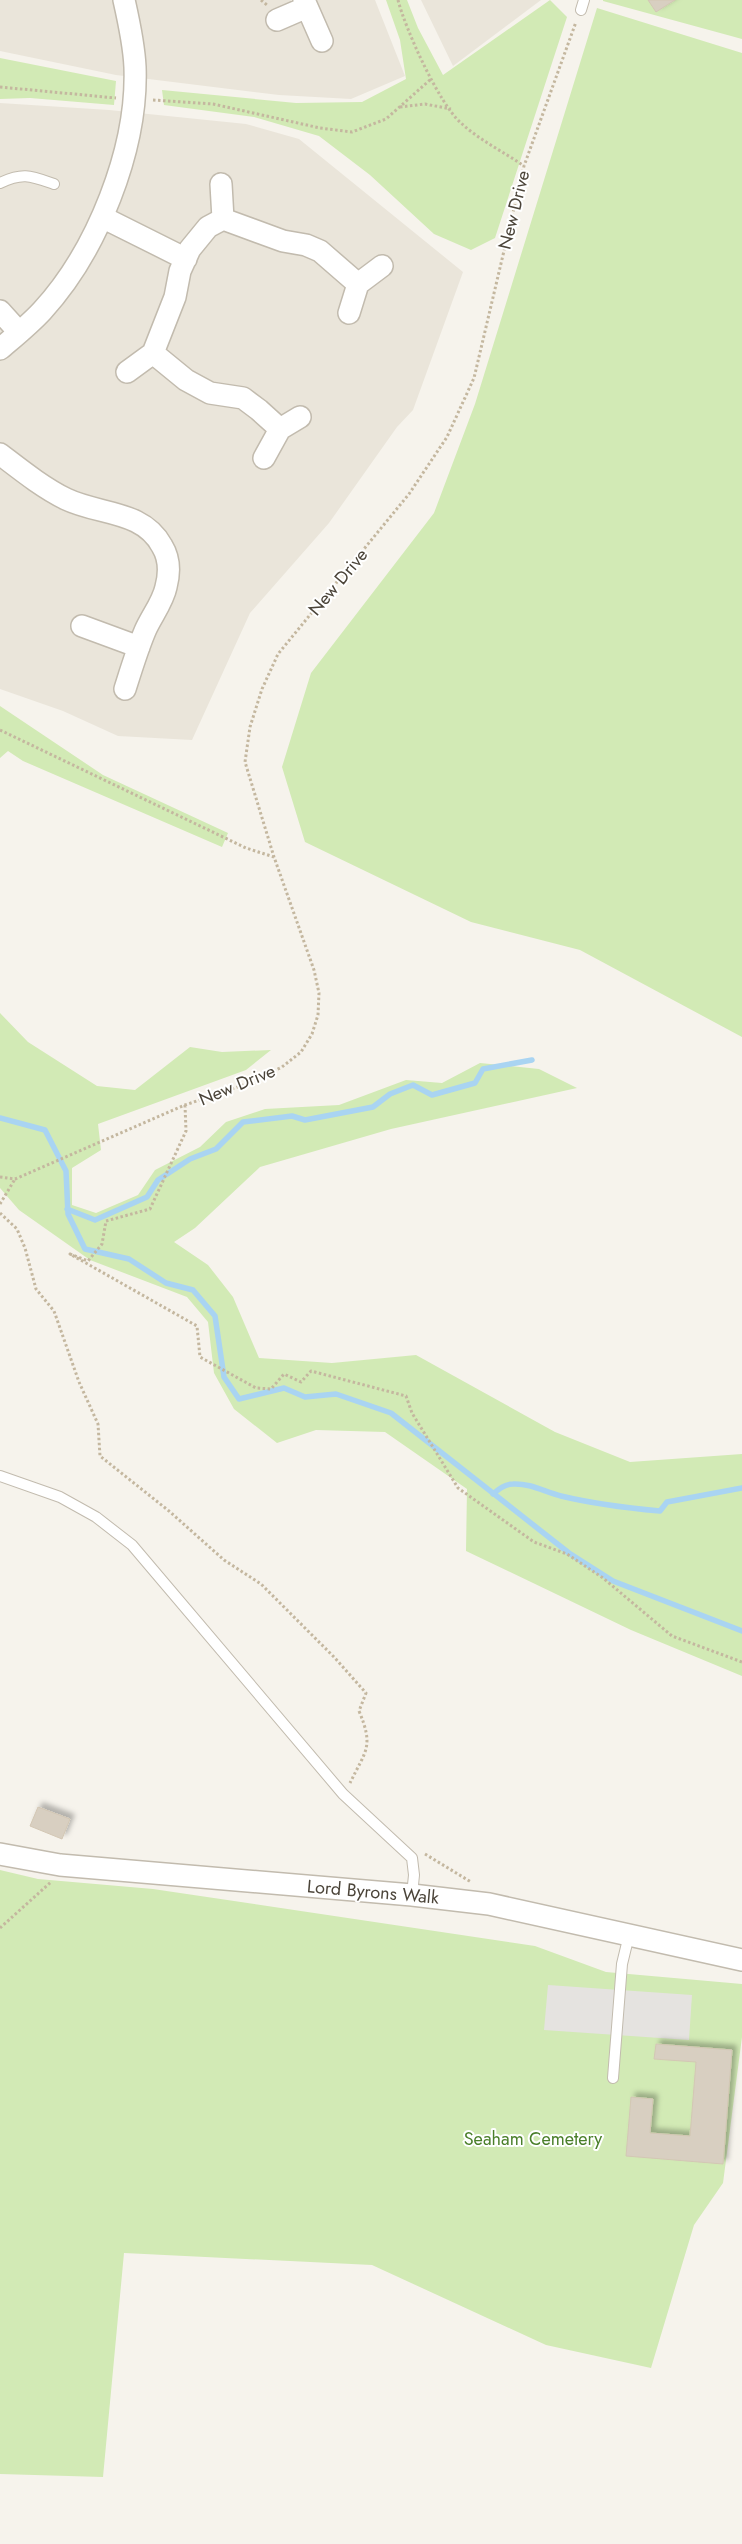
<svg xmlns="http://www.w3.org/2000/svg" width="742" height="2544" font-family="Jost,sans-serif">
<style>
.residential{fill:#eae5da}
.green{fill:#d2eab5}
.parking{fill:#e5e3e0}
.lines{fill:none;stroke-linecap:round;stroke-linejoin:round}
.stream{stroke:#a9d4f2;stroke-width:5.5}
.building{fill:#d8cfc1;stroke:#d3c7b4;filter:url(#shadow)}
.lane-casing{stroke:#c2bbae;stroke-width:12}
.street-casing{stroke:#c2bbae;stroke-width:24}
.path{stroke:#c4b79f;stroke-width:3;stroke-dasharray:2.5 2.5;stroke-linecap:butt}
.lane{stroke:#fff;stroke-width:10}
.street{stroke:#fff;stroke-width:21}
.labels{text-anchor:middle;stroke-width:4;stroke-linejoin:round;paint-order:stroke}
.street-label{font-size:18px;fill:#4b4439;stroke:#fff}
.park-label{font-size:18px;fill:#4a7f2a;stroke:#fff}
</style>
<defs>
<filter id="shadow"><feDropShadow dx="4.5" dy="-4.5" stdDeviation="2.5" flood-color="#0004"/></filter>
</defs>
<rect width="100%" height="100%" fill="#f6f3ec"/>
<!-- residential -->
<path class="residential" d="M 0,0 L 375,0 L 405,76 L 351,99 L 279,95 L 116,75 L 0,51 Z
M 421,0 L 541,0 L 453,66 Z
M 0,103 L 109,110 L 246,124 L 299,139 L 463,272 L 413,410 L 397,427 L 329,523 L 250,613 L 192,740 L 118,736 L 63,711 L 0,689 Z"/>
<!-- green -->
<path class="green" d="M 386,0 L 407,0 L 418,28 L 443,75 L 550,0 L 567,17 L 495,238 L 471,250 L 434,234 L 370,175 L 319,136 L 254,117 L 164,105 L 162,90 L 296,103 L 362,102 L 406,79 L 400,40 Z
M 742,0 L 742,39 L 603,1 L 603,0 Z
M 597,8 L 742,53 L 742,1037 L 580,950 L 471,922 L 305,842 L 282,767 L 311,673 L 434,513 L 475,404 Z
M 0,58 L 116,81 L 114,105 L 30,98 L 0,99 Z
M 0,706 L 103,775 L 228,833 L 222,847 L 23,761 L 8,751 L 0,758 Z
M 0,1013 L 28,1042 L 97,1086 L 135,1090 L 190,1047 L 222,1052 L 271,1050 L 246,1070 L 98,1124 L 101,1150 L 72,1168 L 72,1205 L 96,1213 L 138,1195 L 155,1170 L 200,1147 L 226,1122 L 265,1109 L 339,1105 L 406,1080 L 442,1083 L 480,1063 L 539,1069 L 577,1088 L 391,1129 L 260,1167 L 195,1228 L 174,1242 L 208,1265 L 233,1297 L 259,1358 L 332,1363 L 416,1355 L 555,1432 L 630,1462 L 742,1454 L 742,1676 L 631,1630 L 466,1551 L 467,1489 L 385,1432 L 316,1430 L 277,1443 L 234,1409 L 214,1373 L 208,1322 L 187,1297 L 90,1260 L 19,1210 L 0,1188 Z
M 0,1870 L 38,1879 L 153,1889 L 535,1946 L 606,1972 L 742,1984 L 742,2037 L 723,2183 L 694,2225 L 651,2368 L 546,2345 L 372,2265 L 124,2253 L 103,2477 L 0,2474 Z"/>
<!-- parking -->
<path class="parking" d="M 548,1985 L 692,1995 L 689,2040 L 544,2030 Z"/>
<g class="lines">
<!-- stream -->
<path class="stream" d="M 0,1118 L 45,1130 L 66,1171 L 68,1214 L 85,1249 L 129,1259 L 166,1283 L 193,1290 L 215,1316 L 224,1377 L 239,1399 L 284,1388 L 305,1397 L 336,1394 L 391,1413 L 569,1553 L 613,1581 L 742,1631
M 67,1209 L 95,1220 L 147,1197 L 158,1180 L 190,1159 L 216,1149 L 243,1122 L 292,1116 L 305,1120 L 373,1107 L 390,1094 L 413,1085 L 432,1095 L 475,1083 L 483,1069 L 532,1060
M 493,1494 C 499,1489 505,1484 513,1484 C 530,1483 545,1492 561,1496 C 594,1504 627,1508 660,1511 L 667,1502 L 742,1488"/>
</g>
<!-- building -->
<path class="building" d="M 648,0 L 675,0 L 656,12 Z
M 38,1807 L 70,1819 L 62,1839 L 30,1826 Z
M 656,2044 L 732,2050 L 723,2164 L 626,2156 L 631,2097 L 653,2099 L 650,2133 L 690,2136 L 696,2062 L 654,2059 Z"/>
<g class="lines">
<defs>
<path id="lane" d="M 581,10 L 584,0
M 0,183 C 23,172 31,176 54,184
M 0,1476 L 60,1497 L 96,1517 L 132,1545 L 343,1794 L 412,1858 L 414,1875 L 412,1895
M 613,2078 L 622,1964 L 629,1935"/>
<path id="street" d="M 304,0 L 322,41
M 277,20 L 307,7
M 221,184 L 223,219
M 102,217 L 186,259
M 0,311 L 19,332
M 349,313 L 358,284 L 382,266
M 0,349 C 14,337 29,325 42,311 C 97,251 138,149 135,67 C 134,45 129,22 124,0
M 127,372 L 153,353
M 280,429 L 259,410 L 243,398 L 210,393 L 186,380 L 153,353 L 175,297 L 180,271 L 190,249 L 208,227 L 223,219 L 283,241 L 306,245 L 320,251 L 358,284
M 0,454 C 21,470 42,487 66,499 C 99,515 143,510 162,546 C 170,559 170,572 166,587 C 163,602 151,617 145,631 C 137,650 131,670 125,689
M 264,458 L 280,429 L 300,417
M 82,626 L 139,647
M 0,1854 L 60,1865 L 412,1895 L 489,1904 L 742,1960"/>
</defs>
<!-- lane casing -->
<use href="#lane" class="lane-casing"/>
<!-- street casing -->
<use href="#street" class="street-casing"/>
<!-- path -->
<path class="path" d="M 261,0 L 267,5
M 398,0 C 405,28 439,104 461,123 C 479,140 504,152 524,166
M 0,87 L 116,98
M 153,100 L 213,104 L 320,128 L 352,132 L 386,119 L 431,79
M 400,107 L 425,104 L 451,109
M 0,730 L 246,848 L 274,857
M 185,1105 L 186,1131 L 150,1209 L 106,1221 L 102,1244 L 88,1261 L 70,1254 L 197,1326 L 200,1357 L 256,1388 L 271,1389 L 284,1374 L 301,1382 L 311,1371 L 406,1396 L 412,1413 L 458,1488 L 534,1542 L 567,1554 L 603,1578 L 672,1636 L 742,1662
M 0,1177 L 15,1179 L 185,1105 L 249,1083 L 282,1067 L 301,1052 L 312,1034 L 318,1015 L 319,993 L 314,970 L 274,857 L 245,762 L 250,727 L 262,689 L 278,654 L 409,494 L 447,437 L 474,378 L 524,166 L 576,22
M 0,1204 L 15,1179
M 0,1213 L 17,1229 L 25,1248 L 36,1289 L 54,1311 L 79,1382 L 98,1424 L 100,1456 L 169,1511 L 224,1560 L 261,1584 L 334,1657 L 366,1693 L 359,1711 C 374,1747 366,1750 350,1783
M 425,1854 L 471,1882
M 0,1928 L 51,1882"/>
<!-- lane -->
<use href="#lane" class="lane"/>
<!-- street -->
<use href="#street" class="street"/>
</g>
<g class="labels">
<!-- street labels -->
<g class="street-label">
<text transform="translate(514 210) rotate(-76)" y="6">New Drive</text>
<text transform="translate(338 582) rotate(-50)" y="6">New Drive</text>
<text transform="translate(237 1085) rotate(-22)" y="6">New Drive</text>
<text transform="translate(373 1892) rotate(5)" y="6">Lord Byrons Walk</text>
</g>
<!-- park labels -->
<g class="park-label">
<text x="533" y="2145">Seaham Cemetery</text>
</g>
</g>
</svg>
